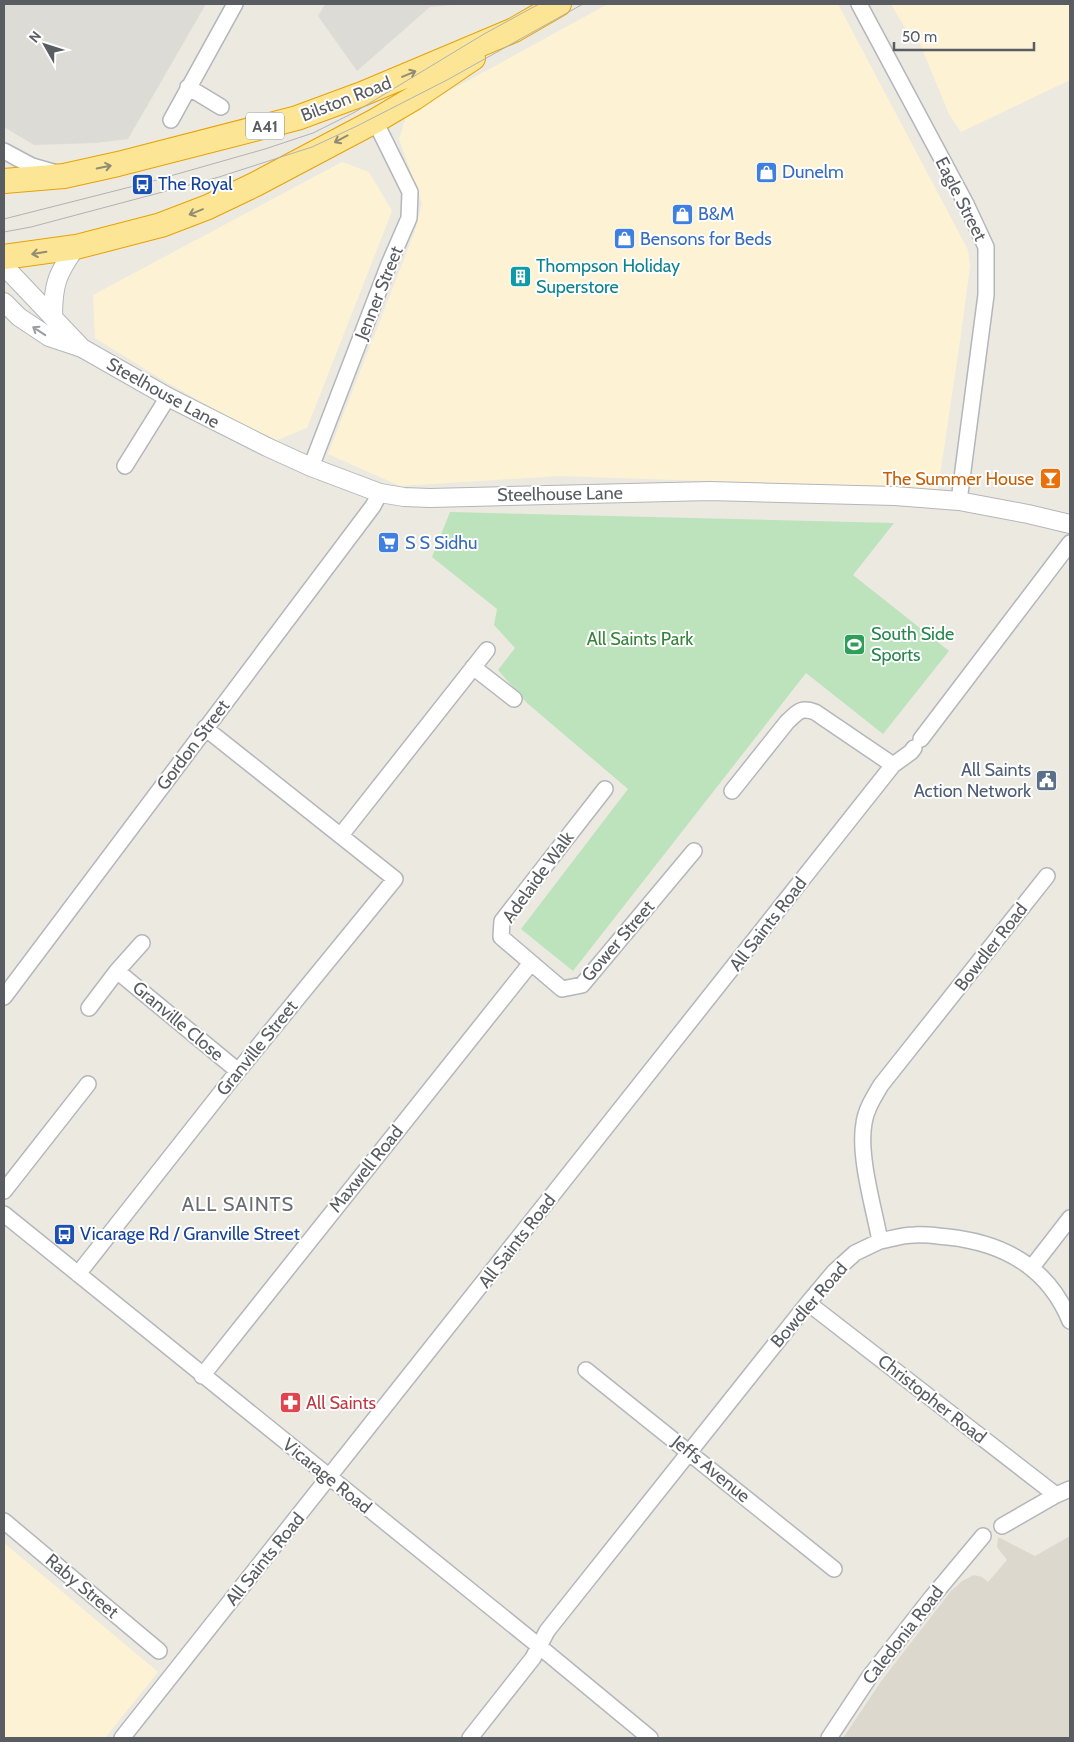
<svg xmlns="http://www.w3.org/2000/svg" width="1074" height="1742" font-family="Cabin,sans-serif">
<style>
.commercial{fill:#fdf3d4}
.industrial{fill:#dddbd5}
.education{fill:#dcd8ce}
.green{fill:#bce3bc}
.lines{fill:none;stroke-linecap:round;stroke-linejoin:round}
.minor-casing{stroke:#b3b6bb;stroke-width:18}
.tertiary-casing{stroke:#b3b6bb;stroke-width:20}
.trunk-casing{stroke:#e7a204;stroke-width:26}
.minor{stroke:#fff;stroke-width:15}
.tertiary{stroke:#fff;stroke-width:18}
.trunk{stroke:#fce696;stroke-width:24}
.tram{stroke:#b1b2b2;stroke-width:1}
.oneway{stroke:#928c74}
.oneway2{stroke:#9b9da0}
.labels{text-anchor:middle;stroke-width:4;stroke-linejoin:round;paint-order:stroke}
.shield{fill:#fff;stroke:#8b8d90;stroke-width:1}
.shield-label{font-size:16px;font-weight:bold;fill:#595c61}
.street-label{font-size:18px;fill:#595c61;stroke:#fff}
.shop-label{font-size:18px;fill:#366cbe;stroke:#fff;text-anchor:start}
.transit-label{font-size:18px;fill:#164399;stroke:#fff;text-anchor:start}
.culture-label{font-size:18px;fill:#0d838f;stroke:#fff;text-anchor:start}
.food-label{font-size:18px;fill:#c56008;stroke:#fff;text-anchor:end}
.leisure-label{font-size:18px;fill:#27864d;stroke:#fff;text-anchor:start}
.park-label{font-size:18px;fill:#36833a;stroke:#fff}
.service-label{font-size:18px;fill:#4e5e75;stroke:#fff;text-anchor:end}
.health-label{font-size:18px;fill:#be3a42;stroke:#fff;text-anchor:start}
.quarter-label{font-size:20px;letter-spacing:1px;fill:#6a6e73;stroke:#fff}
</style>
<rect width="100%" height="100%" fill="#ece9e0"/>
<!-- commercial -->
<path class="commercial" d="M 608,4 L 838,4 L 968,250 L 970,266 L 961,334 L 938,489 L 559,476 L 400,486 L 328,454 L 415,231 L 422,203 L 399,139 L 407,114 Z
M 891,4 L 1070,4 L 1070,80 L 961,132 L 949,114 L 916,34 L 905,28 Z
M 342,162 L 369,172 L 392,211 L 307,428 L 277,440 L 234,420 L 166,382 L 95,338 L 93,295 Z
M 4,1543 L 158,1672 L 105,1738 L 4,1738 Z"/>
<!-- industrial -->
<path class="industrial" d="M 5,4 L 206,4 L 128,139 L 96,143 L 34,145 L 4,127 Z
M 325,4 L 463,4 L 430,7 L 357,71 L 318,16 Z"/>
<!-- education -->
<path class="education" d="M 1070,1536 L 1070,1738 L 843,1738 L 882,1680 L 951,1591 L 962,1581 L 974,1575 L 982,1577 L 988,1582 L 1007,1560 L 997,1547 L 998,1537 L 1035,1556 Z"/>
<!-- green -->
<path class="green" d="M 450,512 L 894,523 L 853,575 L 949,651 L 883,734 L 806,673 L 573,971 L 521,929 L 628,789 L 527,703 L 498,670 L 515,648 L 494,625 L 497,609 L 432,557 Z"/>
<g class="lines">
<defs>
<path id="minor" d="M 859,4 L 966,204 L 986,247 L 986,295 L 959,501
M 188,87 L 221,107
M 171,120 L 235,4
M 4,151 L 32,166 L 53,172
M 125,466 L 168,397
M 311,467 L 389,264 L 409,218 L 410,192 L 375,121
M 473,667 L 514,699
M 921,739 L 1070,543
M 605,789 L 502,921 L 501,937 L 562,989 L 582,985 L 694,851
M 732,791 L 787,722 C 798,712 800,707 815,712 L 893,765
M 341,835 L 487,650
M 117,971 L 238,1071
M 4,997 L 373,506 L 380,493
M 89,1008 L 117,971 L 142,943
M 4,1191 L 88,1084
M 4,1214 L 540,1647 L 650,1738
M 880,1241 C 891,1239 902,1235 914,1235 C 925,1234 937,1236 948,1237 C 1004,1243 1048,1267 1070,1321
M 1032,1267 L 1070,1218
M 78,1274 L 238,1071 L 395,879 L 205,728
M 808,1303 L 1056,1495
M 586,1370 L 834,1569
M 202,1376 L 531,963
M 4,1521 L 159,1651
M 1002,1526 L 1056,1495 L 1070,1489
M 122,1738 L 893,765 L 911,752 L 914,748
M 470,1738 L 533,1658 L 547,1631 L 808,1303 L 834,1272 L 855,1253 L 880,1241 C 874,1208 858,1156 864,1123 C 866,1109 874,1097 881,1085 L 1047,876
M 829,1738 L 870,1676 L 932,1597 L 983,1536"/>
<path id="tertiary" d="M 4,266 L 80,346
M 4,302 L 19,317 L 49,337 L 82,348 L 168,397 L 267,447 L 311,467 L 380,493 L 404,497 L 430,498 L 710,491 L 895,496 L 959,501 L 1028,514 L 1070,524
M 53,317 C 53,284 57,274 76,247"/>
<path id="trunk" d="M 4,181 L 64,176 L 118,164 L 297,118 L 362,94 L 514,30 L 559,4
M 4,257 L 76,247 L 161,225 L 208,207 L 256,184 L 375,121 L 414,98 L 473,58"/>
</defs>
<!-- minor casing -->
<use href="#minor" class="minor-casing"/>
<!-- tertiary casing -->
<use href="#tertiary" class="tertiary-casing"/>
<!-- trunk casing -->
<use href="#trunk" class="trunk-casing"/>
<!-- minor -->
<use href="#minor" class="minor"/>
<!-- tertiary -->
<use href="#tertiary" class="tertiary"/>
<!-- trunk -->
<use href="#trunk" class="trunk"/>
<!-- tram -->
<path class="tram" d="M 4,219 L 142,184 L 265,149 L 313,133 L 355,112 L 484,34 L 539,4
M 4,232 L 31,227 L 219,177 L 312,147 L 357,126 L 447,80 L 583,4"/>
</g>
<!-- one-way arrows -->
<defs><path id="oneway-shaft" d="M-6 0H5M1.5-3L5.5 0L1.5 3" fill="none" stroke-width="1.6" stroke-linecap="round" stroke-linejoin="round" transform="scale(1.25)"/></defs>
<g class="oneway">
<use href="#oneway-shaft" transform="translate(409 74) rotate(-23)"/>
<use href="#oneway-shaft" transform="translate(341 139) rotate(152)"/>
<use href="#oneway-shaft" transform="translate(104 167) rotate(-12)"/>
<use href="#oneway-shaft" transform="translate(196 212) rotate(158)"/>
<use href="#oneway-shaft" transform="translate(39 253) rotate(171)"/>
</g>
<use class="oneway2" href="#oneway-shaft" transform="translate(39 331) rotate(-147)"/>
<!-- icons -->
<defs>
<symbol id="shop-square" viewBox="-11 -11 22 22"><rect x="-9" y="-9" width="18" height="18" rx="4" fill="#3f7fe0" stroke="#fff"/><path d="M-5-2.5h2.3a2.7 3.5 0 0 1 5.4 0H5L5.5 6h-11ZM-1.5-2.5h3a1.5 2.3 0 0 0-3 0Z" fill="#fff"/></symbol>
<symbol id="bus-square" viewBox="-11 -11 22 22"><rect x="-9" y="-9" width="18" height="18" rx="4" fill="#1a4fb4" stroke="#fff"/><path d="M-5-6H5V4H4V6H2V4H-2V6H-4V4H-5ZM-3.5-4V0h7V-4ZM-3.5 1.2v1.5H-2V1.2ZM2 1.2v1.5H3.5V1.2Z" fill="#fff"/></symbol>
<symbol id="building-square" viewBox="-11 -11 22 22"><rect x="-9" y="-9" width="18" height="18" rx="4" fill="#0f9aa8" stroke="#fff"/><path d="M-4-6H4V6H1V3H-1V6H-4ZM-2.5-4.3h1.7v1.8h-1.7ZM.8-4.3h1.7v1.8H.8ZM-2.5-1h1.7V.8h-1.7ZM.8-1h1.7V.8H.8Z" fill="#fff"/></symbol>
<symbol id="bar-square" viewBox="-11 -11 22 22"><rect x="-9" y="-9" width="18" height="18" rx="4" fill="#e8710a" stroke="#fff"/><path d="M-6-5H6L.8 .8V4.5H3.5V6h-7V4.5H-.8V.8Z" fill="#fff"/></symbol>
<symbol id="supermarket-square" viewBox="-11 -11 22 22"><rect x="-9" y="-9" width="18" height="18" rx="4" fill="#3f7fe0" stroke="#fff"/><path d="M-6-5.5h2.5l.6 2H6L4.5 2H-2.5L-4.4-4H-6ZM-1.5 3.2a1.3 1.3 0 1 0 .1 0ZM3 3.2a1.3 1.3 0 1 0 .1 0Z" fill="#fff"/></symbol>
<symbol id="stadium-square" viewBox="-11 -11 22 22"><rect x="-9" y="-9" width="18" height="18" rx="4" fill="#2e9e5b" stroke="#fff"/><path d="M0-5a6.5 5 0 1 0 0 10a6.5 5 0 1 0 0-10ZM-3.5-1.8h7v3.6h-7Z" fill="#fff"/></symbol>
<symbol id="civic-square" viewBox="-11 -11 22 22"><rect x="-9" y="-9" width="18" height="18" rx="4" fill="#5c6f8a" stroke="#fff"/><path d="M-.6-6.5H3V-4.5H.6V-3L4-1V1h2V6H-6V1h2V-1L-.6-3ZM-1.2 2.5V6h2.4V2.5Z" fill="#fff"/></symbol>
<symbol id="pharmacy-square" viewBox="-11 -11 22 22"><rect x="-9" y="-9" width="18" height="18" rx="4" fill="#e0444e" stroke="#fff"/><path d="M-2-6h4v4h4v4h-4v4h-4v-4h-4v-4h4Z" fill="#fff"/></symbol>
</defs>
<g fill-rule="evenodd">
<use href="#shop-square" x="754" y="160" width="25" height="25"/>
<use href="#bus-square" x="130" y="172" width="25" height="25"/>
<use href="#shop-square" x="670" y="202" width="25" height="25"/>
<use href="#shop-square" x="612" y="226" width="25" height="25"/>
<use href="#building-square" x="508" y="264" width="25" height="25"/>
<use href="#bar-square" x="1038" y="466" width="25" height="25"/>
<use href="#supermarket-square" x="376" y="530" width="25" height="25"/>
<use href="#stadium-square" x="842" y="632" width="25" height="25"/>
<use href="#civic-square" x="1034" y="768" width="25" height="25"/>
<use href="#bus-square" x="52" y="1222" width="25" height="25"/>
<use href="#pharmacy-square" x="278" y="1390" width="25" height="25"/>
</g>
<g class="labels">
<!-- shield labels -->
<rect class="shield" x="246" y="112.5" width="38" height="27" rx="4"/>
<g class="shield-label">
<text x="265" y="132">A41</text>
</g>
<!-- street labels -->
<g class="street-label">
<text transform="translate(346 99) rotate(-21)" y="6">Bilston Road</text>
<text transform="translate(961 199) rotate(63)" y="6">Eagle Street</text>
<text transform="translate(379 293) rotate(-68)" y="6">Jenner Street</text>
<text transform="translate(163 393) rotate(29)" y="6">Steelhouse Lane</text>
<text transform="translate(560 494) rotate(-1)" y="6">Steelhouse Lane</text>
<text transform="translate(193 745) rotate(-53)" y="6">Gordon Street</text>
<text transform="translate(538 877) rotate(-54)" y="6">Adelaide Walk</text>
<text transform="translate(768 924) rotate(-52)" y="6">All Saints Road</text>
<text transform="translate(618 941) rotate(-49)" y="6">Gower Street</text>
<text transform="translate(991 947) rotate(-52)" y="6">Bowdler Road</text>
<text transform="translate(178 1021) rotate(40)" y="6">Granville Close</text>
<text transform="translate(257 1048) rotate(-51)" y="6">Granville Street</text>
<text transform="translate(366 1169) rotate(-51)" y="6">Maxwell Road</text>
<text transform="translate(517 1241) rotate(-52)" y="6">All Saints Road</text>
<text transform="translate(809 1305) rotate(-49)" y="6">Bowdler Road</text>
<text transform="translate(932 1399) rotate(38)" y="6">Christopher Road</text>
<text transform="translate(711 1469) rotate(39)" y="6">Jeffs Avenue</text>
<text transform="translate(327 1476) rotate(39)" y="6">Vicarage Road</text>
<text transform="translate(265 1559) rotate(-51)" y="6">All Saints Road</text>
<text transform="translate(82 1586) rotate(40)" y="6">Raby Street</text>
<text transform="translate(903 1635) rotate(-52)" y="6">Caledonia Road</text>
</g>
<!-- shop labels -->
<g class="shop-label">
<text x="782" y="178">Dunelm</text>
<text x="698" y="220">B&amp;M</text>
<text x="640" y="245">Bensons for Beds</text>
<text x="405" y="549">S S Sidhu</text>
</g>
<!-- transit labels -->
<g class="transit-label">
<text x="158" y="190">The Royal</text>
<text x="80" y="1240">Vicarage Rd / Granville Street</text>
</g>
<!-- culture labels -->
<g class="culture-label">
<text x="536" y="272">Thompson Holiday<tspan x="536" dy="21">Superstore</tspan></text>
</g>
<!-- food labels -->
<g class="food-label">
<text x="1034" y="485">The Summer House</text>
</g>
<!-- leisure labels -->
<g class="leisure-label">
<text x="871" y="640">South Side<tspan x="871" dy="21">Sports</tspan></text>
</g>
<!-- park labels -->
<g class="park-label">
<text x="640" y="645">All Saints Park</text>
</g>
<!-- service labels -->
<g class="service-label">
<text x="1031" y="776">All Saints<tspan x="1031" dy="21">Action Network</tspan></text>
</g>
<!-- health labels -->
<g class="health-label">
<text x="306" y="1409">All Saints</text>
</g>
<!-- quarter labels -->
<g class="quarter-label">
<text x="238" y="1211">ALL SAINTS</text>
</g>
</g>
<!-- border -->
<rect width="1074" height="1742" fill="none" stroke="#595c61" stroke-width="10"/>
<!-- north arrow -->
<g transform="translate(45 45) rotate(309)" stroke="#ffffff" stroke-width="4" paint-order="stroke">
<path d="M0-4L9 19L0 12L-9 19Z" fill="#595c61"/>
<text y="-8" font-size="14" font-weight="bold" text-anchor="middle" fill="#595c61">N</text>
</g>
<!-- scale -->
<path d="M894 42v8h140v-8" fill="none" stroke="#595c61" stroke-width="2.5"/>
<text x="902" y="42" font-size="15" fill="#595c61" stroke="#ffffff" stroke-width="4" paint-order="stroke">50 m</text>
</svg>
